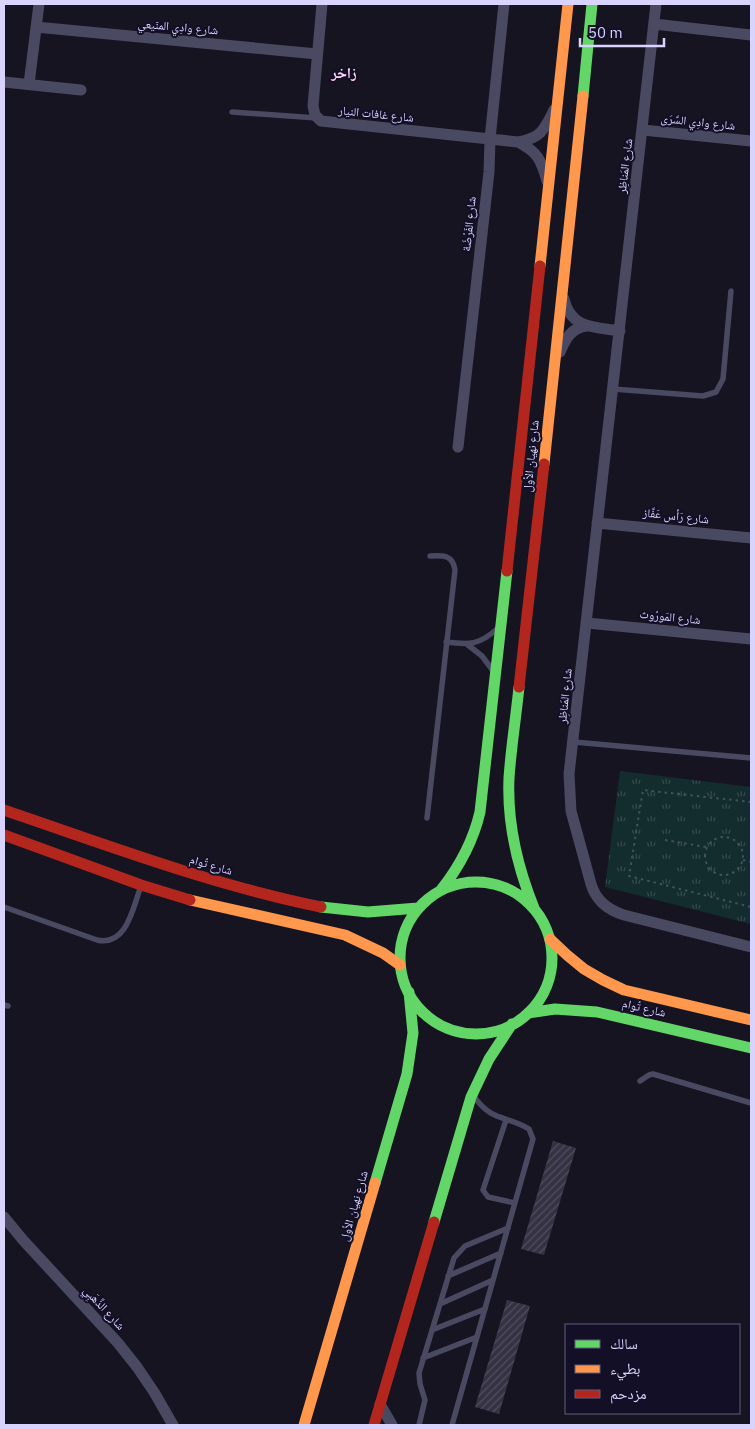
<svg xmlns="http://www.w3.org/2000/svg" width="755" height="1429" font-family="'IBM Plex Sans','Noto Naskh Arabic',sans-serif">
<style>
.park{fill:url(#park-tufts)}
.building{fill:url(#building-hatch)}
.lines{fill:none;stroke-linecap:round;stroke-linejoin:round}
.path{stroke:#44505f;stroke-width:2;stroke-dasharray:2.5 4;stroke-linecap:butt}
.lane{stroke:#4a4962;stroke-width:5.5}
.street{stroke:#4a4962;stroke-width:11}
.fast{stroke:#63d668;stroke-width:11}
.slow{stroke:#ff974d;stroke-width:11}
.jam{stroke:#b3261e;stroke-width:11}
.labels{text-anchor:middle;stroke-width:4;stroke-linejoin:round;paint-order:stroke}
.street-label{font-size:12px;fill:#d9d4ff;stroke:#130f26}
.quarter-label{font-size:15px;font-weight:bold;fill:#ffd6f0;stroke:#130f26}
</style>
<defs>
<pattern id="park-tufts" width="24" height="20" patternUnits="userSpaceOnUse" patternTransform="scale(1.25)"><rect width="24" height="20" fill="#132c2d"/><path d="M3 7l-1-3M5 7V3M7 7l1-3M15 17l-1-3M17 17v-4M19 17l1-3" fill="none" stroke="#354a4c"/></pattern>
<pattern id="building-hatch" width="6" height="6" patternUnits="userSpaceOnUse" patternTransform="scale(1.25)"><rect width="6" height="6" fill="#343243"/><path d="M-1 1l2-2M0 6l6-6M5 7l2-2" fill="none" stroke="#514f5f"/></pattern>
</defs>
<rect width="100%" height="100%" fill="#161421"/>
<!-- park -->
<path class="park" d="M 620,771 L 751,787 L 751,924 L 605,887 Z"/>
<!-- building -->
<path class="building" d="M 553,1141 L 576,1148 L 544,1255 L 521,1249 Z
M 507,1300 L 530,1306 L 499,1414 L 475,1407 Z"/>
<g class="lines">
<!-- path -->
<path class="path" d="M 751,802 L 643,790 L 629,876 L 751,907
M705 856a19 19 0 1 1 38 0a19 19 0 1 1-38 0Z
M 665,840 L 706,847
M 743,860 L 751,862"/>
<!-- lane -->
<path class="lane" d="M 232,112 L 317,118
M 613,389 L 703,396 L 716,392 L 723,379 L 731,291
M 446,642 C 470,645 479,645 497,629
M 468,645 L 482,656 L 494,672
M 574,742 L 751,758
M 427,818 L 455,570 C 453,555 443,555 430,556
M 4,907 L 97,940 C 127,947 133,907 141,886
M 4,1005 L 8,1006
M 640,1081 L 649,1075 L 653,1074 L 751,1103
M 506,1120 L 483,1190 L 488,1197 L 515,1203
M 448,1276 L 501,1253
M 440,1304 L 493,1280
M 432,1330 L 485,1309
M 423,1358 L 477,1337
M 419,1425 L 425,1400 L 420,1384 L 419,1373 L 454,1258 L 465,1246 L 508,1228
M 452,1425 L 533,1139 L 529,1129 C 506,1115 491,1122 473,1095"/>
<!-- street -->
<path class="street" d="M 322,4 L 313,106 L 315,115 L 321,121 L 518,142 C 541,138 544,130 554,110
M 656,4 L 569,774 L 571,811 L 591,884 C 596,901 608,910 624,915 L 751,947
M 654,24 L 751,35
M 36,27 L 317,54
M 4,82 L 81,90
M 29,84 L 39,4
M 643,130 L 751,141
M 518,142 C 538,152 541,160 547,181
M 564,299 C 571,329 594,327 620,331
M 560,352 C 566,338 571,328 587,326
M 458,447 L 489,172 L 490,139 L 504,4
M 597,523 L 751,538
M 587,623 L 751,639
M 4,1217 L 23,1240 L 118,1343 L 137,1367 L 154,1392 L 173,1425
M 380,1404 L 392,1425"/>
<!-- fast -->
<path class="fast" d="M 583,96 L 592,4
M 519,687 C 516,717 511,748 509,778 C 507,823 517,866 534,908
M400 958a76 76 0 1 1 152 0a76 76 0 1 1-152 0Z
M 441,890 C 460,866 473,842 480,812 L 507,571
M 321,907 L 368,912 L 418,908
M 528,1013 L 555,1009 L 597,1012 L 751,1048
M 375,1183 L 407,1074 L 413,1033 L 409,992
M 434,1222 L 471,1097 L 489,1059 L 512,1024"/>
<!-- slow -->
<path class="slow" d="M 540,266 L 568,4
M 544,464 L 583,96
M 190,900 L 345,935 L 383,953 L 400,965
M 550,939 L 567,955 L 584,969 L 603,980 L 624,990 L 751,1020
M 304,1425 L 375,1183"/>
<!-- jam -->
<path class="jam" d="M 507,571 L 540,266
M 519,687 L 544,464
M 4,810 C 109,846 213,885 321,907
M 4,835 L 141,885 L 190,900
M 374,1425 L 434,1222"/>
</g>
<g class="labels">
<!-- street labels -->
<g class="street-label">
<text transform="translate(178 27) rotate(5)" y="4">شارع وادِي المنَيعي</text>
<text transform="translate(376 114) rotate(6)" y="4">شارع غافات النيار</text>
<text transform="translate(698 122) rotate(6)" y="4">شارع وادِي السَّرَى</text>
<text transform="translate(625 166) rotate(-83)" y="4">شارع المَناظِر</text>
<text transform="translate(469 224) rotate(-84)" y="4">شارع الفَرْضَة</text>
<text transform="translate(531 456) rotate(-84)" y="4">شارع نهيان الأول</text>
<text transform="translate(676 516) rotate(6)" y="4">شارع رَأس عَفَّاز</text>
<text transform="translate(670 617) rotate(6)" y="4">شارع المَورُوث</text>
<text transform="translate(565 696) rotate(-84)" y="4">شارع المَناظِر</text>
<text transform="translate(211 865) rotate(16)" y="4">شارع تُوام</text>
<text transform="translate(644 1008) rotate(13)" y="4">شارع تُوام</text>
<text transform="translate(354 1206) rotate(-74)" y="4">شارع نهيان الأول</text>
<text transform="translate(104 1308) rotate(47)" y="4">شارع الذَّهَبِي</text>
</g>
<!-- quarter labels -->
<g class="quarter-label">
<text x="344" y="78">زاخر</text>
</g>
</g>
<!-- border -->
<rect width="755" height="1429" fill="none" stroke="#d9d4ff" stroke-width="10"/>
<!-- legend -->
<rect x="565" y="1324" width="175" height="90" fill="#130f26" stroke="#625e7d"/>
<rect x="575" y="1340" width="25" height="8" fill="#63d668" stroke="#625e7d"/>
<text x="610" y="1349" font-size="15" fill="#d9d4ff">سالك</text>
<rect x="575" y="1365" width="25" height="8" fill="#ff974d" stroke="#625e7d"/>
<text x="610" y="1374" font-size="15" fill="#d9d4ff">بطيء</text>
<rect x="575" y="1390" width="25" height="8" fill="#b3261e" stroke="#625e7d"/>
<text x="610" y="1399" font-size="15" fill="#d9d4ff">مزدحم</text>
<!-- scale -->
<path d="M580 38v8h84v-8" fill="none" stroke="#d9d4ff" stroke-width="2.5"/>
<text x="588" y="38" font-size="15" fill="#d9d4ff" stroke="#130f26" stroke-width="4" paint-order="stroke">50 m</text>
</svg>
